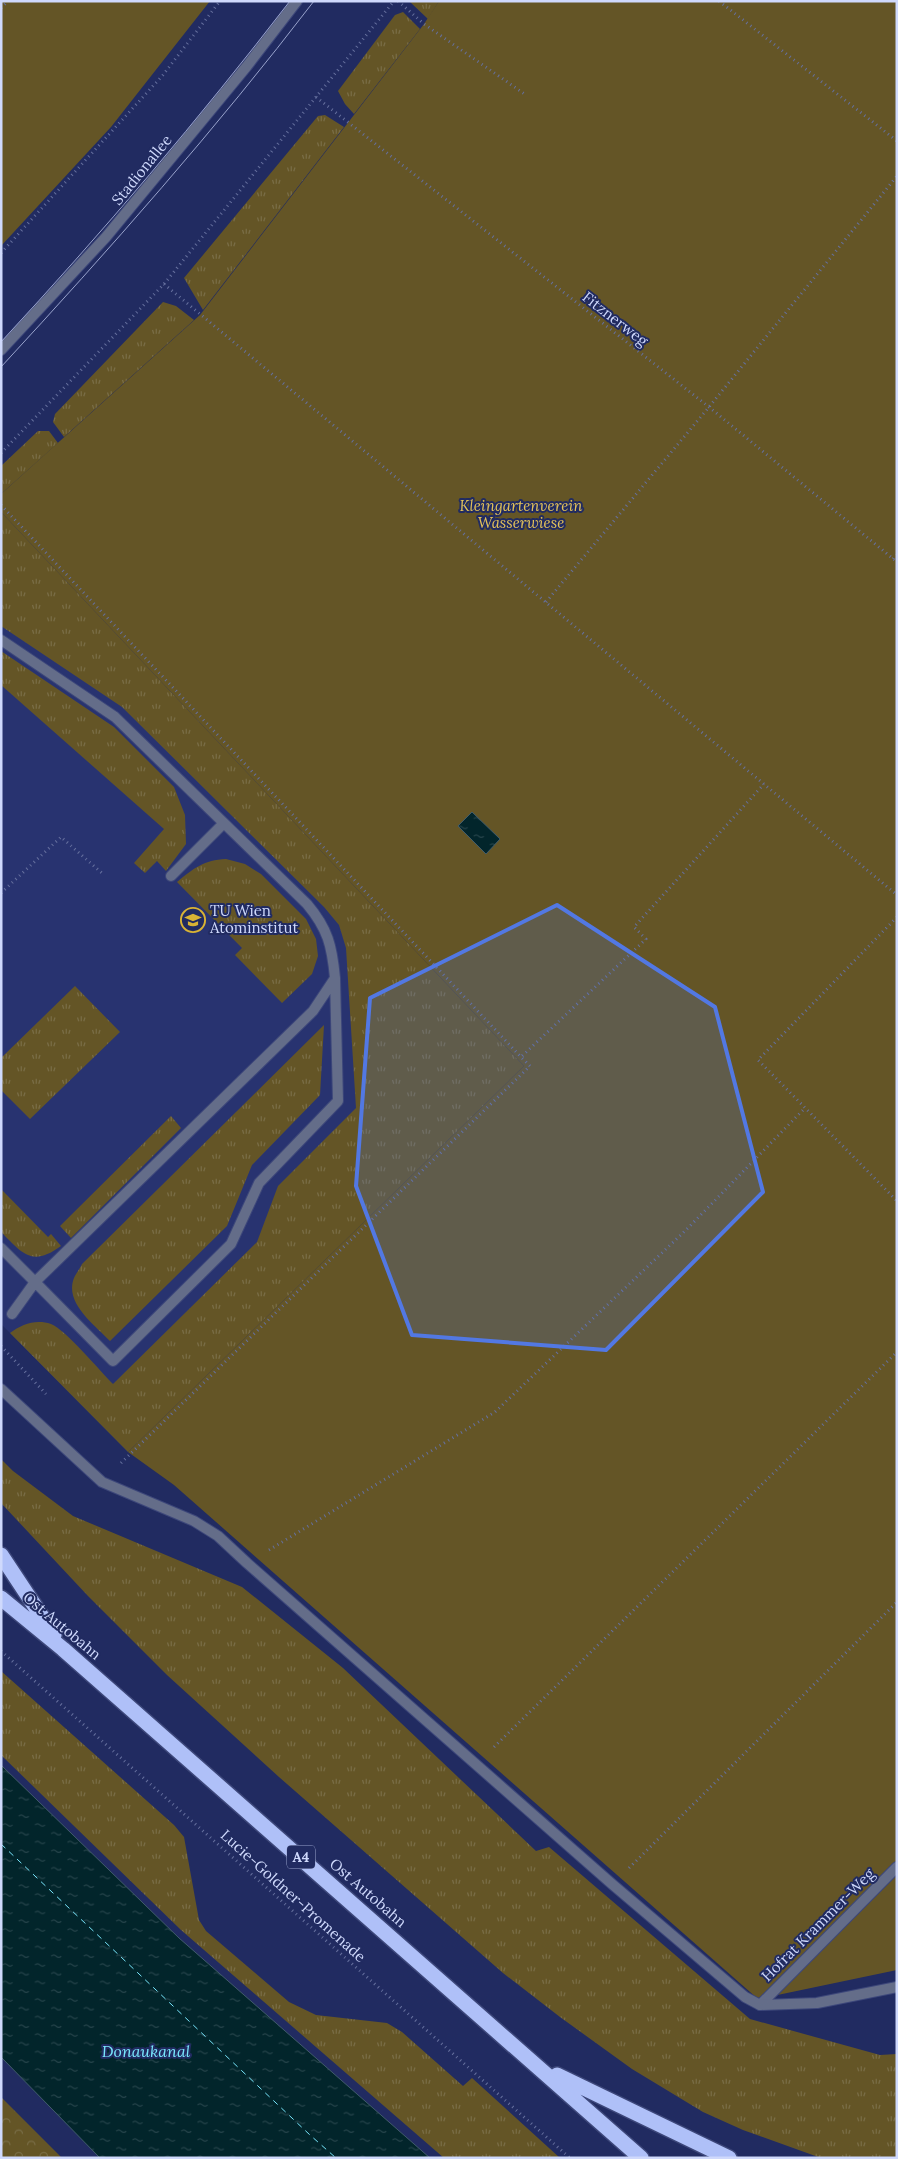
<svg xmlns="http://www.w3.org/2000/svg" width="898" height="2159" font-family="Lora,serif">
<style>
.built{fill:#283370}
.grass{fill:url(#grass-tufts)}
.forest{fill:url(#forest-crowns)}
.garden{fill:#645526}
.water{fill:url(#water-ripples);stroke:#405b6a}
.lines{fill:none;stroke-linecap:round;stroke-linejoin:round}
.ferry{stroke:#78e6fc;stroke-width:1;stroke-dasharray:6 5;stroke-linecap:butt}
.lane-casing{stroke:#3d477a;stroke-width:12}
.street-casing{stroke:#3d477a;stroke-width:12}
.highway-casing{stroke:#3d477a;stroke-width:18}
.path{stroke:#66709e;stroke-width:3;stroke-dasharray:1 4;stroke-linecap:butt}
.lane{stroke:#646d89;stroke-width:10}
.street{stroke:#646d89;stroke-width:10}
.highway{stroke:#afc0f8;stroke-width:15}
.tram{stroke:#99a3cc;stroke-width:1}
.marked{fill:#5278e3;fill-opacity:0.2;stroke:#5278e3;stroke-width:4;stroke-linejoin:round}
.labels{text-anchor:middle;stroke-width:4;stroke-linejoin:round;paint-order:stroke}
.shield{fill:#212b61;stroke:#9ba5ce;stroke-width:1}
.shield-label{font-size:14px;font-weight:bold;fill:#cfd9fc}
.street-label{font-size:15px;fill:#cfd9fc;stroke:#212b61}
.park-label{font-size:15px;font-style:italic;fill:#e5c358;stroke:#212b61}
.poi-label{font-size:15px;fill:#cfd9fc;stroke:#212b61;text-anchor:start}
.water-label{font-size:16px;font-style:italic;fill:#78e6fc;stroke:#212b61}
</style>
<defs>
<pattern id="grass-tufts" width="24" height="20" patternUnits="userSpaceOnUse" patternTransform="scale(1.25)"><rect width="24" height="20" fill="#645526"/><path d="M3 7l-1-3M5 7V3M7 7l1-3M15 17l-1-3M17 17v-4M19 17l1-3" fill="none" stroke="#796d46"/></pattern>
<pattern id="forest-crowns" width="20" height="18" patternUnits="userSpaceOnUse" patternTransform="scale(1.25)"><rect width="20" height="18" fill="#645526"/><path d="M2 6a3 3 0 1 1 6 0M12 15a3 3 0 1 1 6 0" fill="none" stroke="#796d46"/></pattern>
<pattern id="water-ripples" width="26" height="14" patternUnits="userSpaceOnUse" patternTransform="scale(1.25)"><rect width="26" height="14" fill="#02252b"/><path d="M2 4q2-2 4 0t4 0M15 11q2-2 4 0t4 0" fill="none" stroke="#26444b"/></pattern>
</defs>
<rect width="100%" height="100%" fill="#212b61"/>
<!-- built -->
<path class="built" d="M 1,512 L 524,1066 L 128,1452 L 1,1324 Z"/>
<!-- grass -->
<path class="grass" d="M 409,1 L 439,1 L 428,19 Z
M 403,12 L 420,29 L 354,114 L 345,104 L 338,91 L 395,15 Z
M 325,115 L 344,127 L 203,310 L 184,278 L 318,116 Z
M 163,302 L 176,306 L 194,320 L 64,437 L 53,422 L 55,414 Z
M 38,431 L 49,431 L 58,443 L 1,494 L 1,466 Z
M 1,512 L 524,1066 L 128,1452 L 10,1333 C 22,1324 36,1319 51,1324 C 66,1330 100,1371 113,1384 L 257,1242 L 278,1186 L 356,1108 L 346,948 L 339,925 L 324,907 L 122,707 L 1,626 Z
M 1,651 L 114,727 L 174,787 L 185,815 L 186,844 L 166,871 L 157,861 L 145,873 L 134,863 L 164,829 L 1,685 Z
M 226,859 L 245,864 L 261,874 L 306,919 L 316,939 L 318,956 L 312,974 L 282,1003 L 235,955 L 242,948 L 177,882 C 194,868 204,860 226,859 Z
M 75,986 L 120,1032 L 30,1119 L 1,1090 L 1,1058 Z
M 324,1025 L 320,1095 L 252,1165 L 227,1226 L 110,1341 C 95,1325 64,1303 74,1278 C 76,1273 80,1269 82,1264 Z
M 171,1116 L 181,1128 L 71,1238 L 60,1226 Z
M 1,1189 L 48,1237 L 51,1234 L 61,1246 C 32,1267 23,1254 1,1232 Z
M 1,1459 L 13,1471 L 73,1516 L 242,1587 L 343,1668 L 536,1851 L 549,1847 L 750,2019 L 880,2055 L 897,2054 L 897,2158 L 821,2158 L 743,2130 L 703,2112 L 632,2069 L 560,2017 L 503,1973 L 279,1777 L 167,1675 L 88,1596 L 1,1503 Z
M 1,1671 L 174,1825 L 184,1837 L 199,1920 L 206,1931 L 289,2002 L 316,2015 L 387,2023 L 402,2032 L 463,2086 L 472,2078 L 560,2158 L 444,2158 L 181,1930 L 1,1755 Z"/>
<!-- forest -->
<path class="forest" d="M 1,2097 L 62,2158 L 1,2158 Z"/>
<!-- garden -->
<path class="garden" d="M 1,1 L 210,1 L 111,127 L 1,246 Z
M 439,1 L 897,1 L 897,1970 L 758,1999 L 174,1485 L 128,1452 L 524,1066 L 1,512 L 1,494 L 200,315 L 424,24 Z"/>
<!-- water -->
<path class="water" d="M 472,812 L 500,839 L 486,854 L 458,826 Z
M 1,1765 L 179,1938 L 430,2158 L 100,2158 L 1,2057 Z"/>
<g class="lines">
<!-- ferry -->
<path class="ferry" d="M 1,1844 L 310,2135 L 336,2158"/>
<defs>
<path id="lane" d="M 1,640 L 115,717 L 307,904 C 328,929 332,946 335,978 L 313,1011 L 35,1282 L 1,1248
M 171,876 L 224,823
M 12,1314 L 35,1282 L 113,1361 L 231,1244 L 259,1183 L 338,1101 L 335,978
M 760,2005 L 897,1867"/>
<path id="street" d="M 1,350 L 106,237 L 247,66 L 297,1
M 1,1389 L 102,1482 L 194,1521 L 218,1536 L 247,1563 L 612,1884 L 745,1997 L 760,2005 L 817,2003 L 897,1987"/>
<path id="highway" d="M 1,1555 L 54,1635
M 1,1598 L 63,1649 L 641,2158
M 557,2075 L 729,2158"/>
</defs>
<!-- lane casing -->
<use href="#lane" class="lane-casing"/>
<!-- street casing -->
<use href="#street" class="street-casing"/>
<!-- highway casing -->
<use href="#highway" class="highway-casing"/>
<!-- path -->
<path class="path" d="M 398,1 L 424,24 L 526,95
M 719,1 L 897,141
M 1,8 L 8,1
M 316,97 L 709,407 L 897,562
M 1,253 L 163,75 L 220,1
M 164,284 L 897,895
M 1,453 L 164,284 L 394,1
M 1,505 L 521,1057 L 646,939 L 634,927 L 764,784
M 893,559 L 897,555
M 546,602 L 709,407 L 897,176
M 1,893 L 61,837 L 103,874
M 897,917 L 758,1060 L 897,1201
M 1,1346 L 46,1394
M 121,1463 L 530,1066 L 521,1057
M 269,1550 L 495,1412 L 688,1228 L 805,1108
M 1,1651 L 570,2158
M 494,1747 L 897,1352
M 629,1868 L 897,1602"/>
<!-- lane -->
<use href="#lane" class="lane"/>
<!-- street -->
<use href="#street" class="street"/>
<!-- highway -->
<use href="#highway" class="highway"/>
<!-- tram -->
<path class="tram" d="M 1,342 C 103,232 199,119 290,1
M 1,367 C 110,249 216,129 314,1"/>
</g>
<!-- marked area -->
<path class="marked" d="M 557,905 L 715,1007 L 763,1192 L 606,1350 L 412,1335 L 356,1186 L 370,998 Z"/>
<!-- icons -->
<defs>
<symbol id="university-ring" viewBox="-11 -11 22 22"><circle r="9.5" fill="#212b61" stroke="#d9b334" stroke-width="1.5"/><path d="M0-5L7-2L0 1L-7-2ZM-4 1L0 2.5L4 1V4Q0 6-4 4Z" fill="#d9b334"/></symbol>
</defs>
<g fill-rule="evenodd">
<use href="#university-ring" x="179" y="906" width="28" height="28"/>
</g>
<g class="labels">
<!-- shield labels -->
<rect class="shield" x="287" y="1845.5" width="28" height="23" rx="4"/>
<g class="shield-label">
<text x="301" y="1862">A4</text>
</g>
<!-- street labels -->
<g class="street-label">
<text transform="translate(142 170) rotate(-51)" y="5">Stadionallee</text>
<text transform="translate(615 319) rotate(38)" y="5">Fitznerweg</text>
<text transform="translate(62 1626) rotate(40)" y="5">Ost Autobahn</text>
<text transform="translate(368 1893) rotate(41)" y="5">Ost Autobahn</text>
<text transform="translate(293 1896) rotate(42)" y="5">Lucie-Goldner-Promenade</text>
<text transform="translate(818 1925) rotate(-45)" y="5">Hofrat Krammer-Weg</text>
</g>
<!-- park labels -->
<g class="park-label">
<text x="521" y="511">Kleingartenverein<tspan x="521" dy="17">Wasserwiese</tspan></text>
</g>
<!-- poi labels -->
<g class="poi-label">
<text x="210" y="916">TU Wien<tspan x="210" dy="17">Atominstitut</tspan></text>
</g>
<!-- water labels -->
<g class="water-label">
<text x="146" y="2057">Donaukanal</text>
</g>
</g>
<!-- border -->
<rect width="898" height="2159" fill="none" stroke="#cfd9fc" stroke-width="5"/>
</svg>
